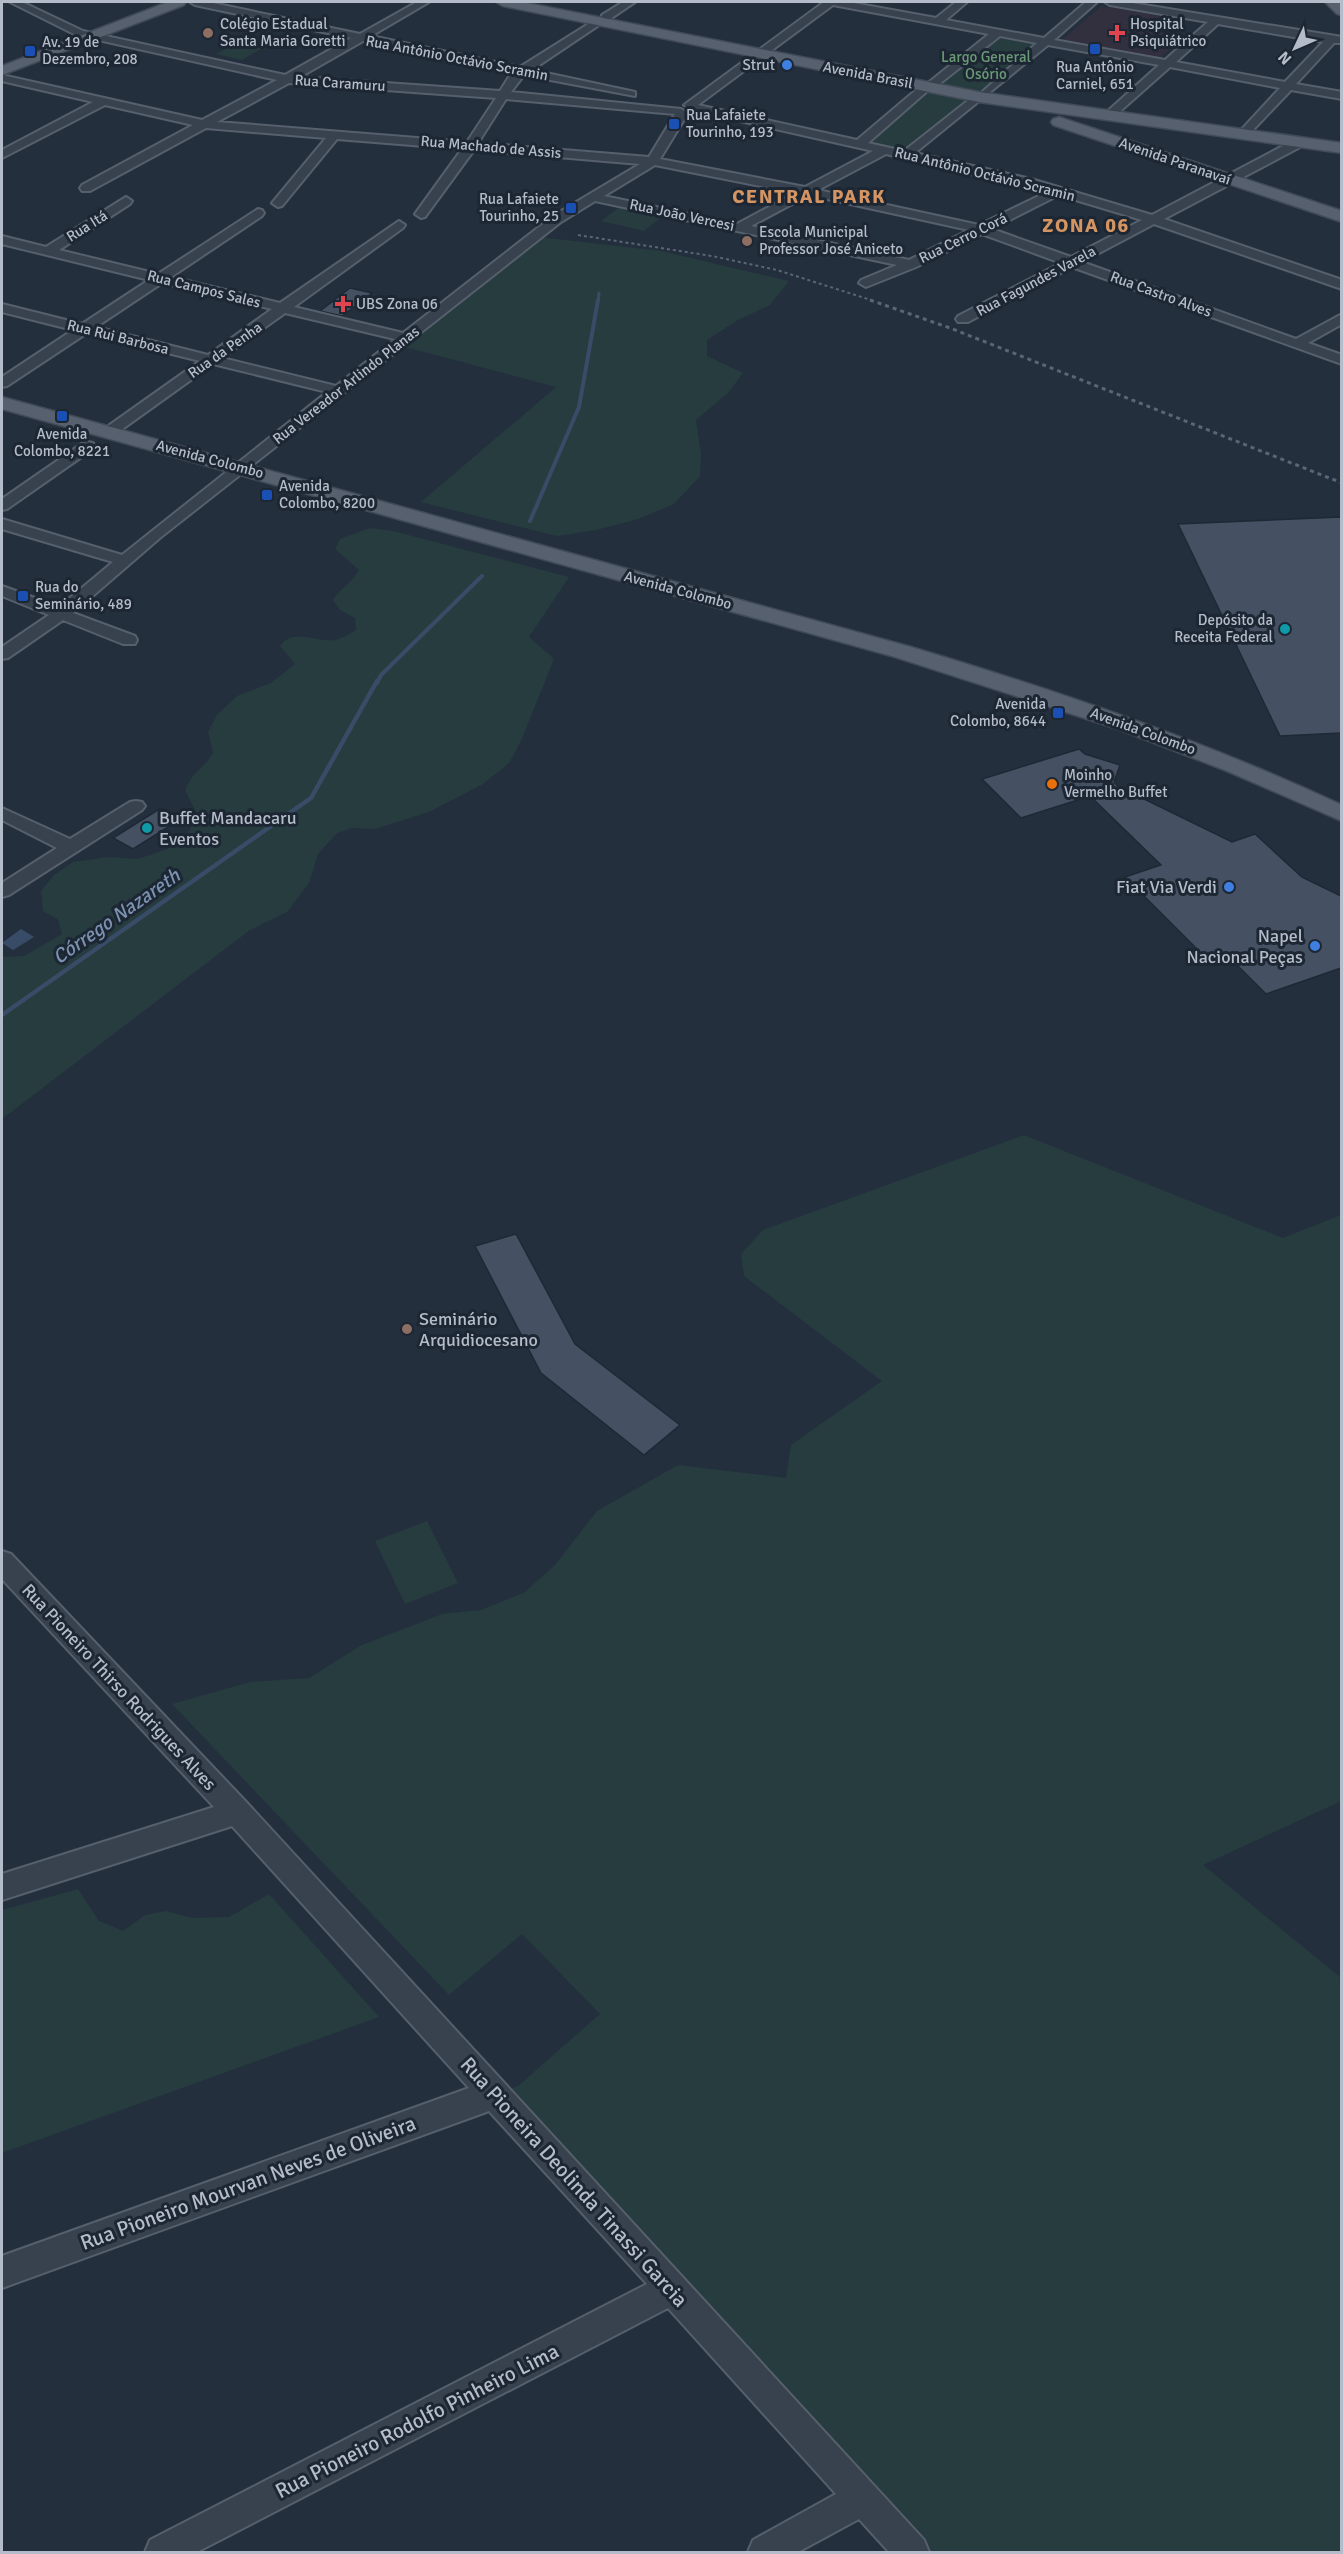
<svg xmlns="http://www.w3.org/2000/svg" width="1343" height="2554" font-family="Signika,sans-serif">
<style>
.medical{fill:#32303f}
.green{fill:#263c3f}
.water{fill:#394c67}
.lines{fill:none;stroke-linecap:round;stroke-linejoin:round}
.stream-far2{stroke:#394c67;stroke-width:3}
.stream-far1{stroke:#394c67;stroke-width:4}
.stream{stroke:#394c67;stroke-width:4.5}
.building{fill:#455162;stroke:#1f2835;stroke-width:1.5}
.minor-casing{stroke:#565f6c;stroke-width:4}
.major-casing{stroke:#414a57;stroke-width:3}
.minor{fill:#38414e;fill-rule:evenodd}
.major{fill:#56606e;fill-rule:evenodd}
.rail-far1{stroke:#5a6575;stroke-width:2;stroke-dasharray:3 3;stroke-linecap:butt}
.rail{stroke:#5a6575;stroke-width:3;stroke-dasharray:4 4;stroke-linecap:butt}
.education-dot{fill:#8d6e63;stroke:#1d2633;stroke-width:2}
.health-dot{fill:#e0444e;stroke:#1d2633;stroke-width:2}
.transit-dot{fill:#1a4fb4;stroke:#1d2633;stroke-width:2}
.shop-dot{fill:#3f7fe0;stroke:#1d2633;stroke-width:2}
.culture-dot{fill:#0f9aa8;stroke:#1d2633;stroke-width:2}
.food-dot{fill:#e8710a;stroke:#1d2633;stroke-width:2}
.labels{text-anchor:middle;stroke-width:6;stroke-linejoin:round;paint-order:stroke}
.far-poi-label{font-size:15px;fill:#b4bcc9;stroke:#1d2633;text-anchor:start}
.far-park-label{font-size:15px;fill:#6b9a76;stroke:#1d2633}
.far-street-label{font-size:15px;fill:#b4bcc9;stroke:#1d2633}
.poi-label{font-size:18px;fill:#b4bcc9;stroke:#1d2633;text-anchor:start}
.street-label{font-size:18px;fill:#b4bcc9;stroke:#1d2633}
.far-district-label{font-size:20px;font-weight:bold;letter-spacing:1.5px;fill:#d59563;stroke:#1d2633}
.water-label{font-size:20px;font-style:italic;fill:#7c92b1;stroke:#1d2633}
.near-street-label{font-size:21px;fill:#b4bcc9;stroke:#1d2633}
</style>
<rect width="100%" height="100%" fill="#242f3e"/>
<!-- medical -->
<path class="medical" d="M 1102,6 L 1160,16 L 1145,30 L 1182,37 L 1159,59 L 1062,40 Z"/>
<!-- green -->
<path class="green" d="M 998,32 L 1046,41 L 985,93 L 934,83 Z
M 240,41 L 266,46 L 242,60 L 216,54 Z
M 927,86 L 979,97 L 907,154 L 860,144 Z
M 621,206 L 663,216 L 644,231 L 601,221 Z
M 539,237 L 661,251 L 789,281 L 770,305 L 738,320 L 707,340 L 707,356 L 743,373 L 728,393 L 696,420 L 701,454 L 700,476 L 674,504 L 638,519 L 596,530 L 557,536 L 421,502 L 556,387 L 405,347 Z
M 370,528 L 393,531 L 569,577 L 529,637 L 554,659 L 521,741 L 509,763 L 483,784 L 429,812 L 375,829 L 352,828 L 337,833 L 318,854 L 309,883 L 287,912 L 250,930 L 2,1119 L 2,957 L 24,956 L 62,934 L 58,919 L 43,911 L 41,891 L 54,875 L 73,862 L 109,857 L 138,859 L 170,848 L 189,831 L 198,816 L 185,790 C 194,769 203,770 213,753 L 208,732 L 217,715 L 237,696 L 271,683 L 295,664 L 280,646 C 291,630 309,639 325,640 C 337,642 346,636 356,630 L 355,618 L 340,610 L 333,600 C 340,589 352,582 359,570 L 335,549 L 340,539 Z
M 1024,1135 L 1283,1238 L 1341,1215 L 1341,1801 L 1203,1865 L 1341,1978 L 1341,2552 L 909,2552 L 494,2094 L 518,2086 L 600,2014 L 522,1934 L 449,1995 L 172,1704 L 250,1682 L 309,1678 L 362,1645 L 442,1614 L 481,1610 L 525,1592 L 555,1565 L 597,1511 L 678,1465 L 786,1478 L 791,1445 L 882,1381 L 744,1276 L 741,1254 L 763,1230 Z
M 427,1521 L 458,1583 L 405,1604 L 375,1541 Z
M 78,1889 L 99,1921 L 123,1931 L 145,1915 L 166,1911 L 192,1918 L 229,1917 L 269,1894 L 379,2017 L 2,2153 L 2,1910 Z"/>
<!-- water -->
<path class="water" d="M 21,929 L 34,937 L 13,950 L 2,943 Z"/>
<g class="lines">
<!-- stream-far2 -->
<path class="stream-far2" d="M 598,301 L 599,293"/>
<!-- stream-far1 -->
<path class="stream-far1" d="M 530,521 L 579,407 L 598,300
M 377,683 L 381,675 L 482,576"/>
<!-- stream -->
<path class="stream" d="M 2,1015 L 311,798 L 377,681"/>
</g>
<!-- building -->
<path class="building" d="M 350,288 L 372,293 L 342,316 L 320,311 Z
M 1341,517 L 1341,733 L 1280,736 L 1178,524 Z
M 1079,749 L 1085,754 L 1120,765 L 1114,782 L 1130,799 L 1138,796 L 1232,842 L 1255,834 L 1302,877 L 1341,896 L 1341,968 L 1266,994 L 1231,959 L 1213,965 L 1125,877 L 1161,865 L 1090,796 L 1021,818 L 982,779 Z
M 161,808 L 181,819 L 133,849 L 113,838 Z
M 516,1234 L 575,1344 L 680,1425 L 644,1455 L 541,1373 L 475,1246 Z"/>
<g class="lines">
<defs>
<path id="minor" d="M 10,2 L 22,2 L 83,31 L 285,75 L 351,38 L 195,5 L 190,2 L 208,2 L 360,34 L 417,2 L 429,2 L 371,36 L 520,67 L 598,18 L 602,19 L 602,23 L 532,70 L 635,92 L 635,96 L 524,75 L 511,92 L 681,109 L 688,113 L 660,159 L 805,187 L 873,151 L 696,111 L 684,105 L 824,2 L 848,2 L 936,18 L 956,2 L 967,2 L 946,20 L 1044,38 L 1086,2 L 1097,2 L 1054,40 L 1165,60 L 1208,22 L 1110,5 L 1105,2 L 1126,2 L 1342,37 L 1342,43 L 1334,43 L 1296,84 L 1342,92 L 1342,99 L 1291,90 L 1251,132 L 1247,134 L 1241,130 L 1243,128 L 1280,88 L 1170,67 L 1117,114 L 1113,115 L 1107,112 L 1109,110 L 1159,65 L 1048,45 L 915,153 L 1031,179 L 1152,215 L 1296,139 L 1304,139 L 1304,145 L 1164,219 L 1342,280 L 1342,289 L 1154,224 L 1082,262 L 1296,339 L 1342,314 L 1342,324 L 1308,343 L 1342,355 L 1342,364 L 1072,267 L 968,322 L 958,322 L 956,319 L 958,316 L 1061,263 L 982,234 L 916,267 L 866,287 L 859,283 L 861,280 L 897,265 L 595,201 L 561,222 L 161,537 L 73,613 L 135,636 L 137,640 L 135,644 L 123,644 L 63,620 L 8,658 L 2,659 L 2,647 L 49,615 L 2,596 L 2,586 L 59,607 L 113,562 L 2,529 L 2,519 L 122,555 L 327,392 L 213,364 L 114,435 L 104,435 L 102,432 L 104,429 L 200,361 L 87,333 L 7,386 L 2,387 L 2,377 L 73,330 L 2,312 L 2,304 L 82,324 L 149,280 L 2,244 L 2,236 L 46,247 L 126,197 L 132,201 L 130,204 L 59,250 L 158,274 L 258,209 L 262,210 L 264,213 L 262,216 L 171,277 L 280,303 L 399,221 L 405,225 L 403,228 L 294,307 L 403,333 L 553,216 L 640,164 L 474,150 L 425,217 L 421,218 L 415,214 L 462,149 L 337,139 L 282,206 L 278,207 L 272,203 L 326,138 L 206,128 L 90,191 L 82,191 L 80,188 L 82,185 L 193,125 L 105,105 L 2,158 L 2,150 L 93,102 L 2,81 L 2,75 L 202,120 L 277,80 L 76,35 ZM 833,5 L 989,34 L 928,83 L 923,84 L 857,140 L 698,105 ZM 1218,24 L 1323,42 L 1285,82 L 1176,62 ZM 1000,36 L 1037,43 L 980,94 L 975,95 L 904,151 L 868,143 L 933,86 L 938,85 ZM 363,41 L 512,72 L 500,91 L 300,77 ZM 289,83 L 496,98 L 467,142 L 217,122 ZM 506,99 L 675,114 L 649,157 L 478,143 ZM 886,154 L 1047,192 L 979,225 L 818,190 ZM 655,165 L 795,193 L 737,224 L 604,196 ZM 809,195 L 969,230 L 909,260 L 751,226 ZM 1059,195 L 1142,220 L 1071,257 L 992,229 ZM 162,283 L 272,309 L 208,355 L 96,327 ZM 285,313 L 395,339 L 336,386 L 222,358 Z
M 623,2 L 635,2 L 610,19 L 602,19 L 602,15 Z
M 88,442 L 93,443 L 95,446 L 93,449 L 7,509 L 2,510 L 2,499 L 83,443 Z
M 136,801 L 142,802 L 145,806 L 142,810 L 9,895 L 2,897 L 2,883 L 57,848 L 2,820 L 2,808 L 70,839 L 130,802 Z
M 2,1551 L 11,1554 L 247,1803 L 924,2540 L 929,2552 L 889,2552 L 859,2519 L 798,2552 L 748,2552 L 753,2540 L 836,2494 L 668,2308 L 197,2552 L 145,2552 L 150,2540 L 647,2284 L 489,2111 L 2,2288 L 2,2256 L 469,2088 L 232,1826 L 2,1900 L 2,1874 L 214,1807 L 2,1579 Z"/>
<path id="major" d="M 168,2 L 186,2 L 184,5 L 2,75 L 2,66 Z
M 496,2 L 522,2 L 979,92 L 1342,143 L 1342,153 L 979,102 L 503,6 Z
M 1325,2 L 1340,2 L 1342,15 L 1337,14 Z
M 1059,117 L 1342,211 L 1342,222 L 1053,125 L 1051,122 L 1053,119 Z
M 2,397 L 911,647 C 1058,691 1202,740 1342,805 L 1342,821 L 1227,771 L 1118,729 L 895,657 L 2,409 Z"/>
</defs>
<!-- minor casing -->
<use href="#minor" class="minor-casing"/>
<!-- major casing -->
<use href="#major" class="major-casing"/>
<!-- minor -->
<use href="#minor" class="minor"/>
<!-- major -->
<use href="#major" class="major"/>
<!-- rail-far1 -->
<path class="rail-far1" d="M 578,235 L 712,256 L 777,270 L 874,301"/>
<!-- rail -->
<path class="rail" d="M 870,300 L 950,328 L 1342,483"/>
</g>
<!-- markers -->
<g class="education-dot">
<circle cx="208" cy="33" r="6"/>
<circle cx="747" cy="241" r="6"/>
<circle cx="407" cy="1329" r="6"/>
</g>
<g class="health-dot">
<path d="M1114 24h6v6h6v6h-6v6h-6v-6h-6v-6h6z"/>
<path d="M340 295h6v6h6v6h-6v6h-6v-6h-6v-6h6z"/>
</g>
<g class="transit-dot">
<rect x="1089" y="43" width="12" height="12" rx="3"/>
<rect x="24" y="45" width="12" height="12" rx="3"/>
<rect x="668" y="118" width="12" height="12" rx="3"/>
<rect x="565" y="202" width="12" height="12" rx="3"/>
<rect x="56" y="410" width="12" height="12" rx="3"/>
<rect x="261" y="489" width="12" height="12" rx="3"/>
<rect x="17" y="590" width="12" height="12" rx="3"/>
<rect x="1052" y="707" width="12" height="12" rx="3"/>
</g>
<g class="shop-dot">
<circle cx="787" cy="65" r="6"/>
<circle cx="1229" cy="887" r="6"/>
<circle cx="1315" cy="946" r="6"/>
</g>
<g class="culture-dot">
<circle cx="1285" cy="629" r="6"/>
<circle cx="147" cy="828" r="6"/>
</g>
<circle class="food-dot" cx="1052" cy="784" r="6"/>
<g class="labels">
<!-- far-poi labels -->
<g class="far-poi-label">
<text x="220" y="29">Colégio Estadual<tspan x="220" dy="17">Santa Maria Goretti</tspan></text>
<text x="1130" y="29">Hospital<tspan x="1130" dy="17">Psiquiátrico</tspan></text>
<text x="42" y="47">Av. 19 de<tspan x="42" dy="17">Dezembro, 208</tspan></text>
<text x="775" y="70" text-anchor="end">Strut</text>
<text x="1095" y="72" text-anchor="middle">Rua Antônio<tspan x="1095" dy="17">Carniel, 651</tspan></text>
<text x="686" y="120">Rua Lafaiete<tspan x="686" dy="17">Tourinho, 193</tspan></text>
<text x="559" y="204" text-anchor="end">Rua Lafaiete<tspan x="559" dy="17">Tourinho, 25</tspan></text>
<text x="759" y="237">Escola Municipal<tspan x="759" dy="17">Professor José Aniceto</tspan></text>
<text x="356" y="309">UBS Zona 06</text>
<text x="62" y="439" text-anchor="middle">Avenida<tspan x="62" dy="17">Colombo, 8221</tspan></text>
<text x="279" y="491">Avenida<tspan x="279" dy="17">Colombo, 8200</tspan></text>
<text x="35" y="592">Rua do<tspan x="35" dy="17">Seminário, 489</tspan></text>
<text x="1273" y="625" text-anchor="end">Depósito da<tspan x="1273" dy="17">Receita Federal</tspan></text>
<text x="1046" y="709" text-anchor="end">Avenida<tspan x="1046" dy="17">Colombo, 8644</tspan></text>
<text x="1064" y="780">Moinho<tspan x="1064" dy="17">Vermelho Buffet</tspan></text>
</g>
<!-- far-park labels -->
<g class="far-park-label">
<text x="986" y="62">Largo General<tspan x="986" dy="17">Osório</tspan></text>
</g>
<!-- far-street labels -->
<g class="far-street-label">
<text transform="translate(457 58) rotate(11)" y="5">Rua Antônio Octávio Scramin</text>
<text transform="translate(868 75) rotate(11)" y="5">Avenida Brasil</text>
<text transform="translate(340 83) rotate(4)" y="5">Rua Caramuru</text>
<text transform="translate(491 147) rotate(5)" y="5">Rua Machado de Assis</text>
<text transform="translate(1175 161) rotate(19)" y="5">Avenida Paranavaí</text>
<text transform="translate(985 174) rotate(14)" y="5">Rua Antônio Octávio Scramin</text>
<text transform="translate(682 215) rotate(12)" y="5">Rua João Vercesi</text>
<text transform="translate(87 226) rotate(-32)" y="5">Rua Itá</text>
<text transform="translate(963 238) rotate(-26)" y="5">Rua Cerro Corá</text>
<text transform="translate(1036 281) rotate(-28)" y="5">Rua Fagundes Varela</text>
<text transform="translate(204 289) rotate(14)" y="5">Rua Campos Sales</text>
<text transform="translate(1161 294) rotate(20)" y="5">Rua Castro Alves</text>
<text transform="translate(118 337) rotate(14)" y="5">Rua Rui Barbosa</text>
<text transform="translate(225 350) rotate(-35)" y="5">Rua da Penha</text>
<text transform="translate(346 385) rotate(-38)" y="5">Rua Vereador Arlindo Planas</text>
<text transform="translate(210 459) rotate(15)" y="5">Avenida Colombo</text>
<text transform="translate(678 590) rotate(15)" y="5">Avenida Colombo</text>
<text transform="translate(1143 731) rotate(20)" y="5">Avenida Colombo</text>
</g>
<!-- poi labels -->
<g class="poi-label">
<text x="159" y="824">Buffet Mandacaru<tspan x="159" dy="21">Eventos</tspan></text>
<text x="1217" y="893" text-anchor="end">Fiat Via Verdi</text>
<text x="1303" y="942" text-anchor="end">Napel<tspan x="1303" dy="21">Nacional Peças</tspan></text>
<text x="419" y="1325">Seminário<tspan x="419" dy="21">Arquidiocesano</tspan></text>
</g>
<!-- street labels -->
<g class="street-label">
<text transform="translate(119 1687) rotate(47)" y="6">Rua Pioneiro Thirso Rodrigues Alves</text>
</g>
<!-- far-district labels -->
<g class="far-district-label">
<text x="809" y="203">CENTRAL PARK</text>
<text x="1086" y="232">ZONA 06</text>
</g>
<!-- water labels -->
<g class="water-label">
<text transform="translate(116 916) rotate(-35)" y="7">Córrego Nazareth</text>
</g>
<!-- near-street labels -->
<g class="near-street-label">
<text transform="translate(574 2182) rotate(48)" y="7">Rua Pioneira Deolinda Tinassi Garcia</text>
<text transform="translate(248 2183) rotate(-20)" y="7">Rua Pioneiro Mourvan Neves de Oliveira</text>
<text transform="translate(417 2421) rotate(-27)" y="7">Rua Pioneiro Rodolfo Pinheiro Lima</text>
</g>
</g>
<!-- border -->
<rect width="1343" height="2554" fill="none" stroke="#b4bcc9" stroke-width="6"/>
<!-- north arrow -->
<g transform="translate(1295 48) rotate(226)" stroke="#1d2633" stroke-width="4.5" paint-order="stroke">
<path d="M0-4.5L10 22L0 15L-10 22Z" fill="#b4bcc9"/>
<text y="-9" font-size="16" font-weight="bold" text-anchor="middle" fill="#b4bcc9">N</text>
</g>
</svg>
